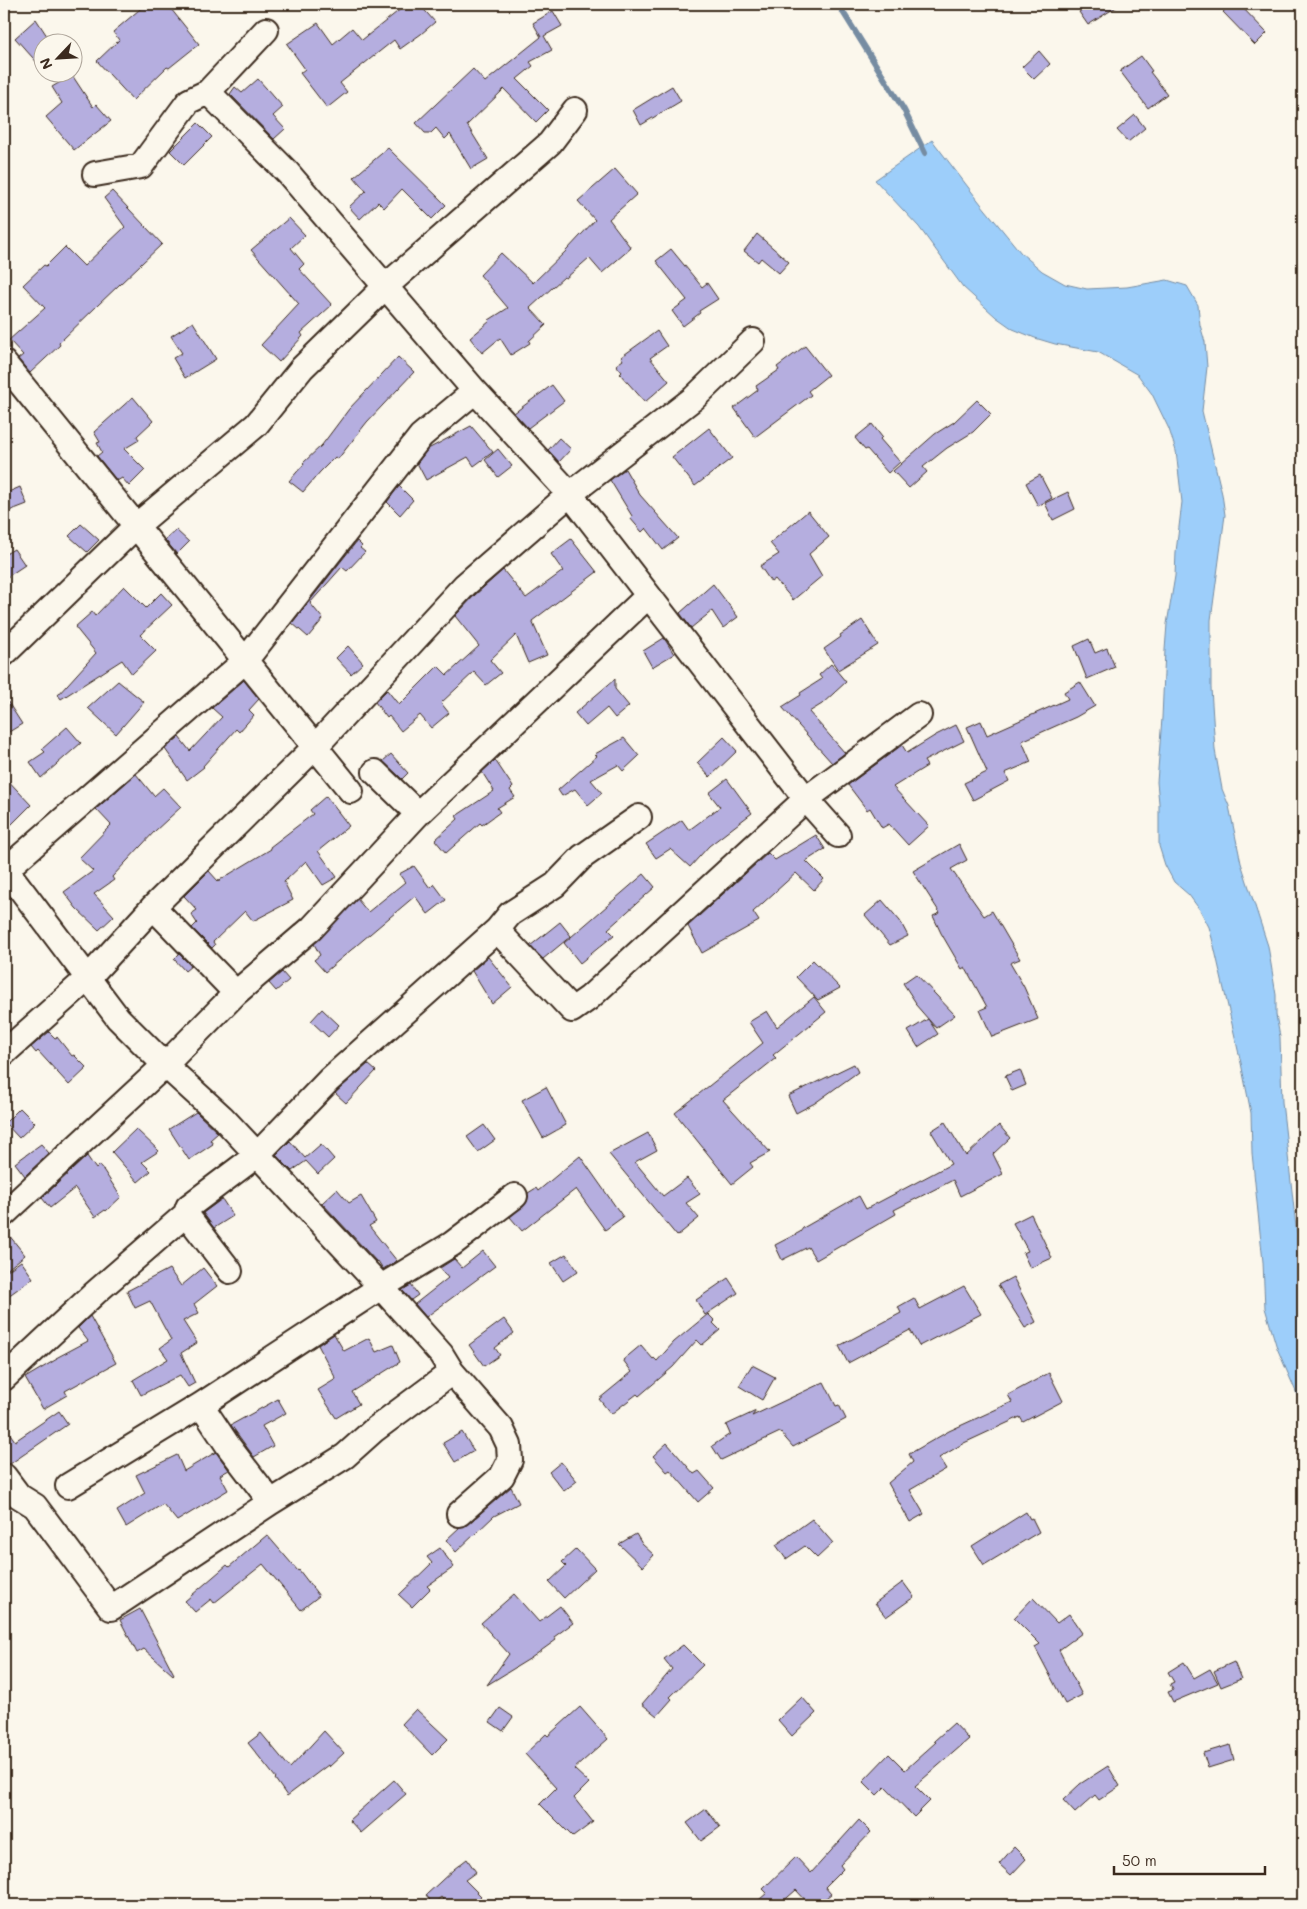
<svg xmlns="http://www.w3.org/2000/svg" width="1307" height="1909" font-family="Mali,sans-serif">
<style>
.water{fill:#9dcefa;stroke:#768ca2}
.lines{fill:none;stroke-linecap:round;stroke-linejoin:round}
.stream{stroke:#768ca2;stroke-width:6}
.building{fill:#b5aedf;stroke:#3b2a1e}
.minor-casing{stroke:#3b2a1e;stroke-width:28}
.minor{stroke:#fbf7ec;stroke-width:24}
</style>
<rect width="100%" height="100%" fill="#fbf7ec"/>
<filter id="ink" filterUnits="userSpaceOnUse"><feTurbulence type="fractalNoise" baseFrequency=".02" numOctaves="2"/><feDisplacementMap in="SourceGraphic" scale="10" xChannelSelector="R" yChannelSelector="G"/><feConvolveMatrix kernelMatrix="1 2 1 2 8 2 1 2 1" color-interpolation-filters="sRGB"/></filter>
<g filter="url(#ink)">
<!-- water -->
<path class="water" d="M 932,140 L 981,204 L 1021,253 L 1042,271 L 1065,284 L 1087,289 L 1127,287 L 1167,280 L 1187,286 L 1198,305 L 1200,325 L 1205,342 L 1207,367 L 1202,411 L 1222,494 L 1225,515 L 1211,620 L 1211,688 L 1215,750 L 1222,789 L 1229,806 L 1241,863 L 1268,946 L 1276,995 L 1276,1015 L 1280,1037 L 1282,1102 L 1296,1227 L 1303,1258 L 1303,1408 L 1277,1348 L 1265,1308 L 1263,1262 L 1252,1153 L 1251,1113 L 1241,1063 L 1214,946 L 1209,927 L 1200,910 L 1189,895 L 1174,882 L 1165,865 L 1159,846 L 1159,803 L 1157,782 L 1162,718 L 1165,650 L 1167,624 L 1175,576 L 1176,552 L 1182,502 L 1176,451 L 1169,429 L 1152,394 L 1138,375 L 1098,352 L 1055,344 L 1035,338 L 1013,329 L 996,317 L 963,287 L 919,227 L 875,180 Z"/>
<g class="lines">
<!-- stream -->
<path class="stream" d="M 838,4 L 904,110 L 925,153"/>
</g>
<!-- building -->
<path class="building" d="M 146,4 L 167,4 L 199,44 L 169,68 L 167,67 L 133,100 L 97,61 L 119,40 L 113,32 Z
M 407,4 L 419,4 L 435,22 L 421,34 L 400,49 L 394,40 L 340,83 L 347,92 L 327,108 L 300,73 L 305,69 L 287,44 L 318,23 L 333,44 L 352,28 L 362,40 Z
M 1091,4 L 1121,4 L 1088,25 L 1079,12 Z
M 1231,4 L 1239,4 L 1267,33 L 1255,45 L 1223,12 Z
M 553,11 L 562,26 L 544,36 L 552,50 L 530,62 L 533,66 L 517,79 L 548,110 L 536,122 L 504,89 L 467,125 L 488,159 L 471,169 L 450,134 L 445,139 L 436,128 L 431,133 L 425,133 L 416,123 L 473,69 L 485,82 L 541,37 L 533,23 Z
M 36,19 L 51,42 L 42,42 L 42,68 L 15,38 Z
M 1039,51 L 1050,64 L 1034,79 L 1022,67 Z
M 1141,56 L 1152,71 L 1150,72 L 1167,94 L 1148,108 L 1120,71 Z
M 72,75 L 93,107 L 96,104 L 111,121 L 74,150 L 46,117 L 62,103 L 52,87 Z
M 258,79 L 283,107 L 273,116 L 285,129 L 274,139 L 230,94 L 235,87 L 242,93 Z
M 672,86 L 681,101 L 641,125 L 633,110 Z
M 1135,115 L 1145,128 L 1128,142 L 1117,130 Z
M 198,123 L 212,137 L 184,165 L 170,151 Z
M 388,148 L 446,205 L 432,219 L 402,189 L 384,208 L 378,202 L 360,219 L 349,207 L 366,191 L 354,177 Z
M 615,169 L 637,194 L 609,219 L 631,248 L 602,273 L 589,258 L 566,278 L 564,277 L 530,308 L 546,325 L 529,341 L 530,343 L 511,355 L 500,338 L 482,353 L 470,338 L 490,321 L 489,320 L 508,308 L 480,275 L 501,253 L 533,283 L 567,250 L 595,220 L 578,201 Z
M 112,191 L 162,244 L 98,305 L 59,343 L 60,345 L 30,373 L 18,359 L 23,355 L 9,340 L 45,308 L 23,285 L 44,265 L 46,266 L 65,247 L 84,266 L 125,227 L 104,198 Z
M 289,218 L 305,235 L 291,248 L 304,264 L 299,269 L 332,305 L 301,333 L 303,336 L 279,362 L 261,345 L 299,304 L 251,250 Z
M 757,234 L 789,262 L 779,273 L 761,258 L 758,262 L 744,251 Z
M 671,249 L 702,287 L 707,283 L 718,299 L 699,311 L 700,313 L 683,326 L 672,311 L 687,300 L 656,261 Z
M 193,322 L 216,359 L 185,378 L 173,358 L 182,353 L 171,336 Z
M 657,331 L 667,346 L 650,358 L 669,381 L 645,402 L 620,374 L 622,372 L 616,365 L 623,360 L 621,357 Z
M 805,346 L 828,375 L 808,391 L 811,395 L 755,437 L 734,408 L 758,390 L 756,386 L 779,370 L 777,367 Z
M 398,357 L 414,372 L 367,422 L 338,459 L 335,457 L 320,472 L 303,492 L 289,481 L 304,464 L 303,463 L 322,445 L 349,409 Z
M 552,385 L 564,401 L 528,428 L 514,413 Z
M 133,397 L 153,421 L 137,436 L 139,440 L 124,449 L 145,470 L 129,486 L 122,478 L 117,481 L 97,456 L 102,452 L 97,443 L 100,442 L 94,432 Z
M 977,400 L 991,414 L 973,432 L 947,448 L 923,467 L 927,472 L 909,488 L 893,471 L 935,434 L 954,422 Z
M 872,424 L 882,437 L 880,439 L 900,462 L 888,473 L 867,449 L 865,450 L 855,438 Z
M 471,426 L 493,452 L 474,466 L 468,457 L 426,480 L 417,463 L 428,449 Z
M 709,428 L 732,458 L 695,486 L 672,457 Z
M 559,438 L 571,449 L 559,462 L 548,450 Z
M 498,449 L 512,466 L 498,477 L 485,460 Z
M 625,469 L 640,495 L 678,538 L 663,550 L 646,528 L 642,532 L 630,518 L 632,516 L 610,480 Z
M 1040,475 L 1052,498 L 1038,506 L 1026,483 Z
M 399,486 L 413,500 L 400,515 L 387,502 Z
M 20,487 L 27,504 L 9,511 L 4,494 Z
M 1068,492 L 1075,509 L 1053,520 L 1045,503 Z
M 808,511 L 829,537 L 809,554 L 822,576 L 793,600 L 775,579 L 771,582 L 760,566 L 779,554 L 770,543 Z
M 81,524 L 99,540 L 87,552 L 69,536 Z
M 176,530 L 189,542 L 177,554 L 165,540 Z
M 571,539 L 597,572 L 532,621 L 547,655 L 528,663 L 516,635 L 490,660 L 501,673 L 486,685 L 474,672 L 441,703 L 449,713 L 431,728 L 420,715 L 401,731 L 389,716 L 387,718 L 375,702 L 387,690 L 399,705 L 438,666 L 447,675 L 479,646 L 455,616 L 475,595 L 503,570 L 526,598 L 563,571 L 551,554 Z
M 357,541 L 362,546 L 360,548 L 365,552 L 347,571 L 342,567 L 310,603 L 323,619 L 308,637 L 292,623 L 288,628 Z
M 14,549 L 25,565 L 4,579 L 4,555 Z
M 713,584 L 738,617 L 723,628 L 712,611 L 691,628 L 680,613 Z
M 124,586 L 146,608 L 161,593 L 172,605 L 140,635 L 156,651 L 132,674 L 122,660 L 61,699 L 58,695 L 96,653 L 75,627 L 92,612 L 95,616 Z
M 862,620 L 878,645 L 838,670 L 824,649 L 841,637 L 840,635 Z
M 664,638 L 674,654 L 652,667 L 643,651 Z
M 1089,639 L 1095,653 L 1107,648 L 1115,667 L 1087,679 L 1074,646 Z
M 348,646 L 363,663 L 351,674 L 336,658 Z
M 831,664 L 846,682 L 822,704 L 809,712 L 845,753 L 832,763 L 782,707 L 801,695 L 800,693 L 822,679 L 819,675 Z
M 615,679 L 615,689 L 629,706 L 615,718 L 607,708 L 586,726 L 575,713 Z
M 244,680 L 259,699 L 249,710 L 254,715 L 239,732 L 236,729 L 203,766 L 204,767 L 187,780 L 165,749 L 179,737 L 190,751 L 222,717 L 212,708 Z
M 118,681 L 144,702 L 116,734 L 88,708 Z
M 1080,682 L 1095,706 L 1076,717 L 1022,741 L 1031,762 L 1005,773 L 1009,781 L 973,800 L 964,783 L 987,772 L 967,727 L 981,721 L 987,735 L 1068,699 L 1064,692 Z
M 4,696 L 22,724 L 4,735 Z
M 956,725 L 964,741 L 924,761 L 927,766 L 893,787 L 929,826 L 908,845 L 889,824 L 882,828 L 870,808 L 867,810 L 848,785 L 902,745 L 907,753 L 936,735 Z
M 67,727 L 81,743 L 41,778 L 30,762 L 45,752 L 42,749 Z
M 724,737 L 737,751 L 710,777 L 697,763 Z
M 624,738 L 639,756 L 623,771 L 618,765 L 591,780 L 602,793 L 588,805 L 575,789 L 562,796 L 558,790 L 597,756 L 595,754 Z
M 391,754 L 408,773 L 402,779 L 383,761 Z
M 495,760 L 513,787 L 510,790 L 515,797 L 497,808 L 500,812 L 482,825 L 480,823 L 446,853 L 435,840 L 458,819 L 456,816 L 494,791 L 482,772 Z
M 136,774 L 154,796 L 163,788 L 181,807 L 155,831 L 112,877 L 114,880 L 94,894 L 114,916 L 99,930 L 76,908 L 64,892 L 93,871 L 79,858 L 111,825 L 96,809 Z
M 4,776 L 31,805 L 4,832 Z
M 727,779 L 752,813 L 709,846 L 690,867 L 670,849 L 656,858 L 646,844 L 682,820 L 689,830 L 720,807 L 709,793 Z
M 326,796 L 349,826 L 318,851 L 337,877 L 323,885 L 306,861 L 284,882 L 293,900 L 253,921 L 245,911 L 213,942 L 215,945 L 212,948 L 192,928 L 197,923 L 191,914 L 197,910 L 184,896 L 209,871 L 218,881 L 271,849 L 270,847 L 313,814 L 310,810 Z
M 816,835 L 825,849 L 806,861 L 824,879 L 814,890 L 796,873 L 753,912 L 759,921 L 702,953 L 688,926 L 768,853 L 775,860 Z
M 959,844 L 967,860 L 951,869 L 984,916 L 992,911 L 1020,959 L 1010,963 L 1024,987 L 1038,1019 L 992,1037 L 980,1010 L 987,1007 L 965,967 L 962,969 L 941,933 L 933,916 L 940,913 L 913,871 Z
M 414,866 L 430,888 L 434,884 L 446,900 L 428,914 L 415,896 L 325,972 L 314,960 L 320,955 L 314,944 L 357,899 L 368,912 L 405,882 L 399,874 Z
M 644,874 L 655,887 L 608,929 L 614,935 L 580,963 L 564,943 Z
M 882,900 L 900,921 L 908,936 L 890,945 L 865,915 Z
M 560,922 L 571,936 L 543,959 L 530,946 Z
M 179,954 L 191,966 L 185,971 L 174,959 Z
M 488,957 L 512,987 L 492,1004 L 472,971 Z
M 813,960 L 840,988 L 818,1000 L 796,977 Z
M 282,972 L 289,980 L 276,991 L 269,983 Z
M 916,974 L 955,1015 L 936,1028 L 915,1004 L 916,1003 L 903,983 Z
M 814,997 L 826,1012 L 773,1055 L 776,1058 L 723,1100 L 770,1152 L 750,1163 L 753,1167 L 732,1184 L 675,1113 L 763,1043 L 749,1022 L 767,1011 L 777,1027 Z
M 322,1009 L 339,1025 L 328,1037 L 311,1021 Z
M 928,1019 L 938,1034 L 918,1047 L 908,1031 Z
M 49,1032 L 55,1038 L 57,1037 L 72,1056 L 74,1055 L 87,1068 L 69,1085 L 38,1051 L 36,1053 L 31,1047 Z
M 368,1064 L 376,1071 L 346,1103 L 335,1093 Z
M 854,1064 L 858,1072 L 815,1103 L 796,1113 L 788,1096 Z
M 1020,1070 L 1026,1085 L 1012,1091 L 1005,1076 Z
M 546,1087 L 566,1125 L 543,1138 L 522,1100 Z
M 20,1108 L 35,1123 L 19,1138 L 5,1123 Z
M 196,1112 L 218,1133 L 210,1140 L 213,1144 L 189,1160 L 169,1129 Z
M 945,1122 L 966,1156 L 999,1125 L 1010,1138 L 993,1154 L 1003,1174 L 960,1196 L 953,1180 L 894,1210 L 896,1214 L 816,1260 L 808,1247 L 782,1260 L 775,1245 L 800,1232 L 803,1228 L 859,1196 L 866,1209 L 951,1164 L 931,1131 Z
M 484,1125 L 495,1140 L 478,1152 L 467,1137 Z
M 136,1129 L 159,1151 L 142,1162 L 151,1171 L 138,1182 L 112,1152 Z
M 648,1133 L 657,1150 L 635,1162 L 663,1196 L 687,1178 L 700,1194 L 686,1203 L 699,1218 L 677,1236 L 609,1154 Z
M 290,1141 L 305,1158 L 321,1144 L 334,1159 L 318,1174 L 306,1161 L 292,1171 L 276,1155 Z
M 41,1144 L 49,1153 L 25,1176 L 15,1163 Z
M 87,1156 L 96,1169 L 100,1165 L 121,1197 L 106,1211 L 105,1210 L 95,1217 L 75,1188 L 50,1208 L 42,1198 Z
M 580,1156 L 623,1217 L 605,1230 L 576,1189 L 522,1231 L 510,1217 L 527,1202 L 528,1193 L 536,1188 L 538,1191 Z
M 337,1189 L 349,1203 L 361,1196 L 376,1222 L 369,1226 L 397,1261 L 383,1269 L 378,1261 L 377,1262 L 322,1203 Z
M 222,1199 L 233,1216 L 214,1228 L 203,1213 Z
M 1031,1214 L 1052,1258 L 1030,1268 L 1023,1253 L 1028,1251 L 1013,1223 Z
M 4,1229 L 25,1255 L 4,1272 Z
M 483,1251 L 495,1266 L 426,1317 L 415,1304 L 448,1278 L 440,1268 L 454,1259 L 462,1268 Z
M 566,1254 L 578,1271 L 563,1281 L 551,1263 Z
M 21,1261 L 33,1278 L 4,1299 L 4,1273 Z
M 203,1268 L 217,1286 L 194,1304 L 199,1313 L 183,1321 L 197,1343 L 181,1353 L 195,1383 L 188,1387 L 180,1375 L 141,1395 L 133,1380 L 168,1359 L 160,1348 L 171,1340 L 150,1301 L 135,1308 L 127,1291 L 169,1269 L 181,1286 Z
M 1013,1277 L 1036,1322 L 1025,1328 L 998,1285 Z
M 728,1278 L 738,1293 L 705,1315 L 696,1300 Z
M 411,1285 L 418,1295 L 411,1300 L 402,1290 Z
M 964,1286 L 981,1314 L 919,1346 L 910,1330 L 848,1363 L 839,1346 L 901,1313 L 898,1307 L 914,1298 L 920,1309 Z
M 708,1314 L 715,1321 L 713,1323 L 720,1330 L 702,1345 L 697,1340 L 673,1367 L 639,1396 L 637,1394 L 611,1414 L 599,1399 L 632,1372 L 623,1360 L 641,1345 L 653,1359 L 654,1358 L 657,1361 L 674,1342 Z
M 90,1316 L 116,1363 L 65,1391 L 67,1395 L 43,1409 L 25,1378 L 57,1359 L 56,1358 L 88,1341 L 78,1328 Z
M 504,1319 L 514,1333 L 495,1348 L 500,1355 L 484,1366 L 469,1345 Z
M 334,1334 L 344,1351 L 369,1338 L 376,1352 L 393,1345 L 400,1362 L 352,1392 L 359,1404 L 336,1418 L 318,1390 L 336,1379 L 318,1345 Z
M 752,1365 L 775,1377 L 762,1400 L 739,1386 Z
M 1049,1373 L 1063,1401 L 1023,1422 L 1020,1417 L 964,1443 L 939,1458 L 946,1469 L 910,1490 L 924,1514 L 910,1522 L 888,1483 L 913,1462 L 909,1454 L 949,1431 L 1012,1402 L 1008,1395 Z
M 824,1382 L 836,1406 L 839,1405 L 846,1419 L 793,1447 L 780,1432 L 721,1460 L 712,1446 L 730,1434 L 726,1425 L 756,1411 L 752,1416 Z
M 278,1399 L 286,1413 L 262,1426 L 273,1446 L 254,1457 L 231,1425 Z
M 59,1411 L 68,1424 L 10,1464 L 4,1462 L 4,1425 L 15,1441 Z
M 462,1432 L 474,1451 L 455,1462 L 443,1443 Z
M 667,1443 L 694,1474 L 699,1471 L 714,1488 L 698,1502 L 670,1470 L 667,1472 L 653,1456 Z
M 216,1452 L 229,1470 L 220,1475 L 228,1490 L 177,1521 L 163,1504 L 126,1527 L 117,1511 L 145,1493 L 136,1475 L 177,1455 L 184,1471 Z
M 561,1462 L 577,1481 L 564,1491 L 549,1472 Z
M 511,1487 L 519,1503 L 494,1516 L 456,1552 L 446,1540 L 460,1527 L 468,1524 Z
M 1026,1512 L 1030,1519 L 1032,1518 L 1039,1532 L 984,1565 L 972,1546 Z
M 812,1519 L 833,1543 L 817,1558 L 805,1546 L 786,1559 L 776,1545 Z
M 636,1534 L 642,1544 L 654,1555 L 643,1567 L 619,1544 Z
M 267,1535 L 298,1571 L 299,1570 L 319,1596 L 301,1610 L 263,1564 L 214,1603 L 211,1599 L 195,1612 L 185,1601 L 227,1565 L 229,1567 Z
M 440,1548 L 454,1567 L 427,1586 L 430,1589 L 412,1607 L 399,1595 L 432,1563 L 427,1557 Z
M 576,1549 L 595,1569 L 564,1598 L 549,1582 L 566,1566 L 562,1562 Z
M 903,1582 L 914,1597 L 886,1617 L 875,1603 Z
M 514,1594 L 539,1622 L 560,1606 L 573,1623 L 554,1637 L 556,1640 L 531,1658 L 487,1685 L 509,1654 L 481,1623 Z
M 1033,1598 L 1057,1623 L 1069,1614 L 1082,1633 L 1059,1650 L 1082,1695 L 1065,1704 L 1035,1647 L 1040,1644 L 1014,1618 Z
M 140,1609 L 174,1674 L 173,1675 L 144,1649 L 137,1653 L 120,1620 Z
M 683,1645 L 703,1665 L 670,1697 L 672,1699 L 657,1716 L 642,1704 L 672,1669 L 664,1659 Z
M 1184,1662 L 1194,1678 L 1210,1669 L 1218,1683 L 1173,1702 L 1168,1692 L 1173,1690 L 1170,1684 L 1174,1682 L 1168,1672 Z
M 1234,1662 L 1241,1679 L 1221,1687 L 1214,1671 Z
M 802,1697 L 816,1713 L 792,1736 L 778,1720 Z
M 580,1707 L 608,1739 L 574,1769 L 589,1783 L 574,1798 L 593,1822 L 573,1837 L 540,1804 L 556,1788 L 525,1754 L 546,1734 L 548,1736 Z
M 500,1708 L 513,1717 L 503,1731 L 490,1722 Z
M 416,1709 L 448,1739 L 432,1755 L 402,1724 Z
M 954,1723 L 969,1739 L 915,1786 L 930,1801 L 914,1817 L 885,1787 L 877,1795 L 863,1781 L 889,1754 L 905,1770 L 936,1742 L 934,1741 Z
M 324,1731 L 344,1753 L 329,1767 L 328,1765 L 287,1796 L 275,1779 L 276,1778 L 248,1743 L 261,1733 L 290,1768 Z
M 1230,1745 L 1234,1760 L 1208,1768 L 1203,1753 Z
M 1108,1766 L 1120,1786 L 1099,1800 L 1095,1795 L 1075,1813 L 1063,1800 L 1080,1784 Z
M 394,1780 L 406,1794 L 361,1833 L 349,1820 Z
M 706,1809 L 720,1827 L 701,1841 L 687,1823 Z
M 859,1820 L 871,1832 L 840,1865 L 843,1869 L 825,1887 L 831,1894 L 817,1905 L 810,1905 L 796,1890 L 779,1905 L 753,1905 L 767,1893 L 763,1889 L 796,1857 L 811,1873 Z
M 1014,1847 L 1026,1859 L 1011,1875 L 999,1864 Z
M 467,1859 L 476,1872 L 465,1880 L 481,1896 L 472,1905 L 449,1905 L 441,1897 L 433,1904 L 426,1895 L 454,1869 Z"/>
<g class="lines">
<defs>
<path id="minor" d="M 208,92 L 288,173 L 475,391 L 570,494 L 806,799 L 838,835
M 95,174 L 141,166 L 189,101 L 208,92 L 266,30
M 4,363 L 351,791
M 4,654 L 136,526 L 256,425 L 302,368 L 386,286 L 550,143 L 575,110
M 375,772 L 418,814
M 4,867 L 118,1018 L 165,1065 L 222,1117 L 381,1287 L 441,1354 L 452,1372 L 501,1428 L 509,1445 L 510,1460 L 502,1476 L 459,1514
M 4,871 L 245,661 L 421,436 L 475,391
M 153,907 L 236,993
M 497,930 L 572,1010 L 589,998 L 806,799 L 919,715
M 4,1053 L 88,978 L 153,907 L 315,747 L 465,585 L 570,494 L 694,398 L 753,341
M 4,1214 L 165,1065 L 236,993 L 312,928 L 418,814 L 648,596
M 186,1214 L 230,1271
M 4,1378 L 95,1293 L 186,1214 L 188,1207 L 257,1155 L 329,1080 L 497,930 L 510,914 L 555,885 L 582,857 L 639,817
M 201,1405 L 229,1447 L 271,1502
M 4,1476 L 19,1496 L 35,1506 L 111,1608 L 271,1502 L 345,1456 L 374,1430 L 452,1372
M 68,1486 L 201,1405 L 381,1287 L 452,1244 L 515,1196"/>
</defs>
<!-- minor casing -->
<use href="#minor" class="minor-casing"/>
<!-- minor -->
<use href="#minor" class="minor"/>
</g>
</g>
<!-- margin -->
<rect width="1307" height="1909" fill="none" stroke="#fbf7ec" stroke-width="20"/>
<rect x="10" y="10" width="1287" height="1889" fill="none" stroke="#3b2a1e" stroke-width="2" filter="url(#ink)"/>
<!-- north arrow -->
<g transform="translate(58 58) rotate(245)"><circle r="24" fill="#fbf7ec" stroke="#aea59a"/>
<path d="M0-4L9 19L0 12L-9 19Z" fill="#3b2a1e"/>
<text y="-8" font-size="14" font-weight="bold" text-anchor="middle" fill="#3b2a1e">N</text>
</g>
<!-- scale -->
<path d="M1114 1866v8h151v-8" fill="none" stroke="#3b2a1e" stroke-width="2.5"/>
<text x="1122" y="1866" font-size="15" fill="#3b2a1e" stroke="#fbf7ec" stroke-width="4" paint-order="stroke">50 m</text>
</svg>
